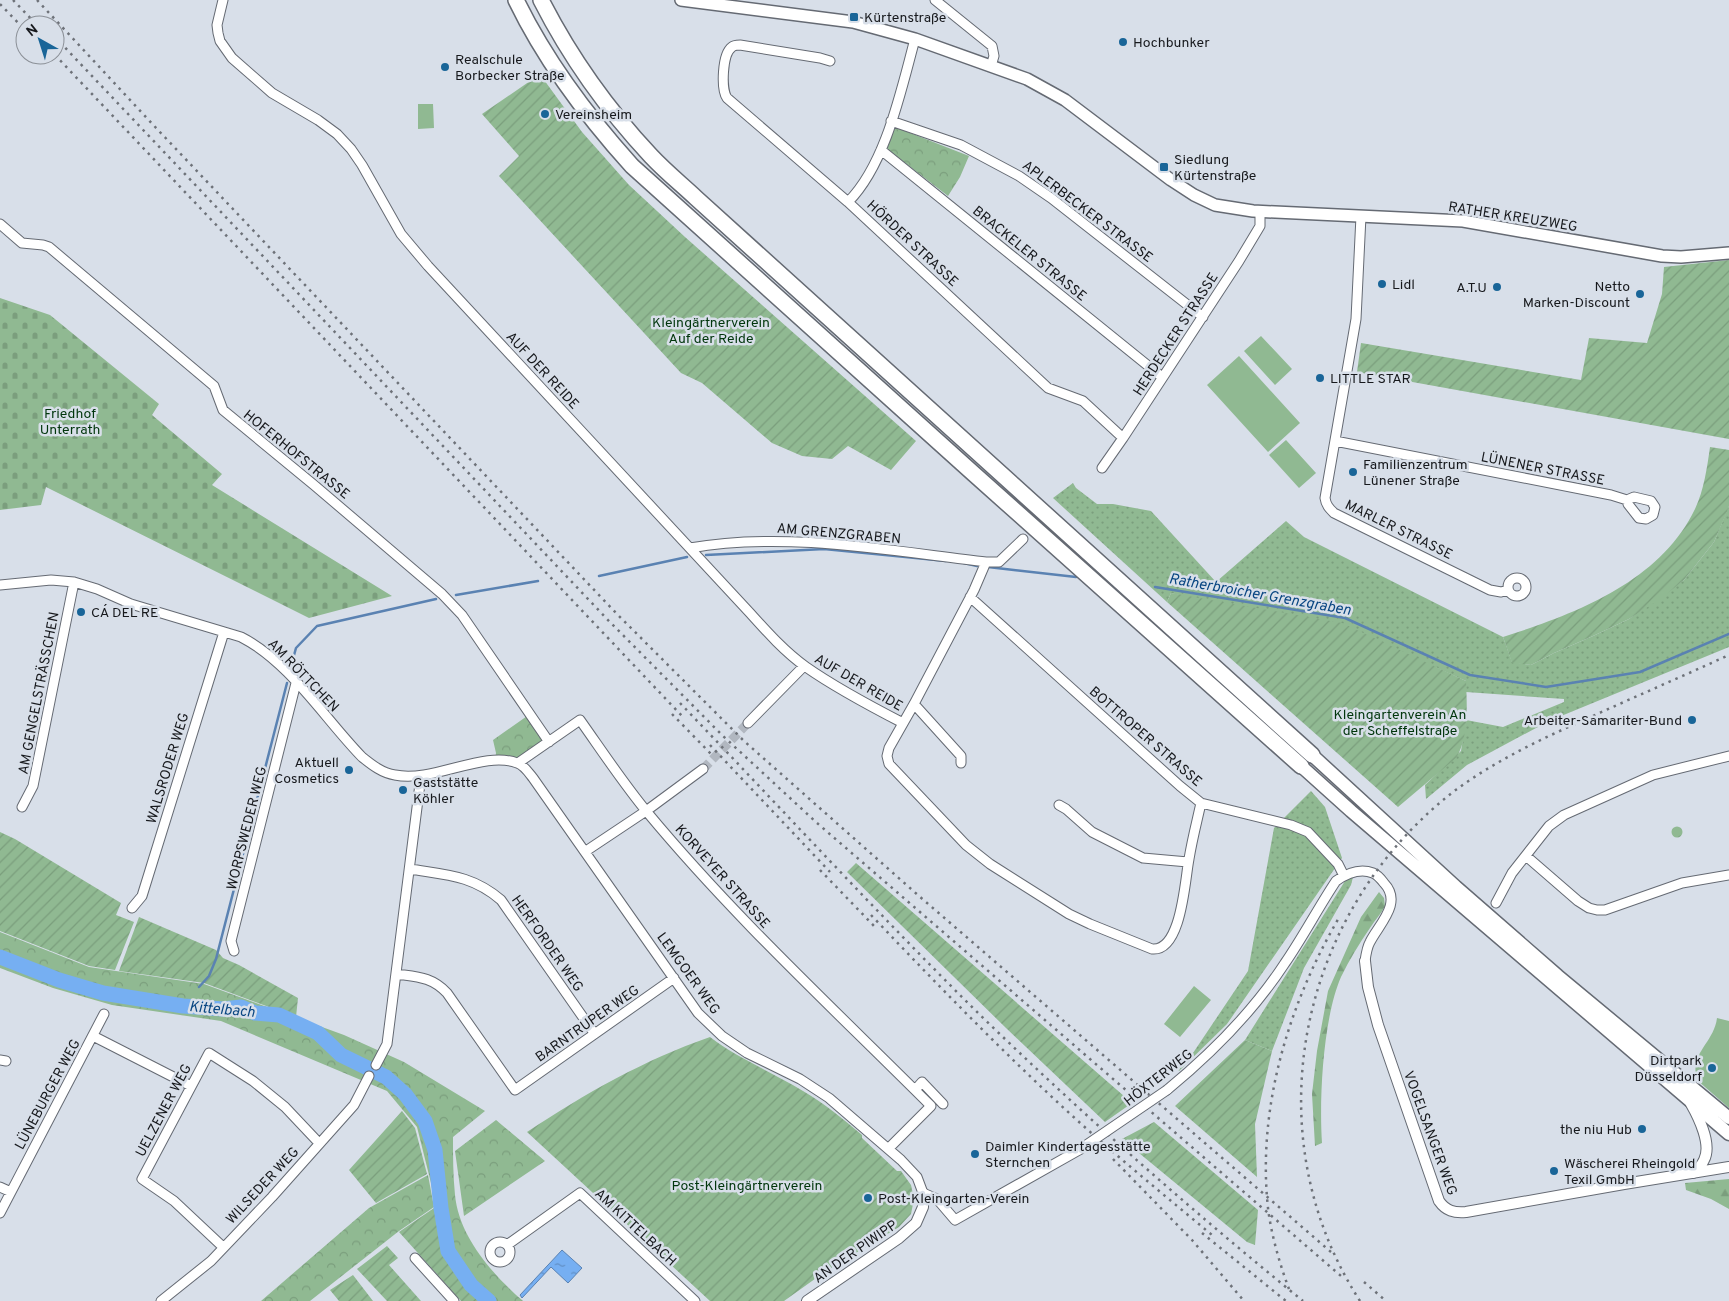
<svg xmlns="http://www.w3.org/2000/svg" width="1729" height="1301" font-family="Overpass,sans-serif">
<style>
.grass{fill:url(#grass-dots)}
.forest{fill:url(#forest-firs)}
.cemetery{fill:url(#cemetery-stones)}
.park{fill:url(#park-crowns)}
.garden{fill:url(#garden-furrows)}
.pitch{fill:#90b992}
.water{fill:url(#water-ripples);stroke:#5a82b2}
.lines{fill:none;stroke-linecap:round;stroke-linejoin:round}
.stream{stroke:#5a82b2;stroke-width:2.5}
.river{stroke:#76aff2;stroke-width:15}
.minor-tunnel{stroke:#b1b7c0;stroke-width:9;stroke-dasharray:9 4.5;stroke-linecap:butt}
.minor-casing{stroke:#656a73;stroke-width:11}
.tertiary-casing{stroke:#656a73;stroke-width:12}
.secondary-casing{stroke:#656a73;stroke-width:14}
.primary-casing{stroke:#656a73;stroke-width:15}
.motorway-casing{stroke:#656a73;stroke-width:18}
.minor{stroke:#fff;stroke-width:9}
.tertiary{stroke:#fff;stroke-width:10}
.secondary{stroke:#fff;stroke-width:11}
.primary{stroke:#fff;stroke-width:12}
.motorway{stroke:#fff;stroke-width:15}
.rail{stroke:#6e7279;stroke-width:2.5;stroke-dasharray:2.5 5;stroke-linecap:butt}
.minor-bridge-casing{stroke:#656a73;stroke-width:11;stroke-linecap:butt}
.minor-bridge{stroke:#fff;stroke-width:9}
.poi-dot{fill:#196598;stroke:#d8dfe9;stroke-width:2}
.labels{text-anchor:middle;stroke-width:5;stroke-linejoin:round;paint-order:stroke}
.poi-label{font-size:14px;fill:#17191d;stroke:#d8dfe9;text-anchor:start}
.street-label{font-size:14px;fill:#17191d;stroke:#d8dfe9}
.park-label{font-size:14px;fill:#01360c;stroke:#d8dfe9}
.water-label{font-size:15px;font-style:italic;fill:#094682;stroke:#d8dfe9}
</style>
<defs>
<pattern id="grass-dots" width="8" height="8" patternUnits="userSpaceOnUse" patternTransform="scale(1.25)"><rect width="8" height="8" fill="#90b992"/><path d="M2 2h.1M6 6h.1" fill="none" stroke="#7b9e7d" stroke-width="1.8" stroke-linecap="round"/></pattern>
<pattern id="forest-firs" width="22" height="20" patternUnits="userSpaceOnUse" patternTransform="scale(1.25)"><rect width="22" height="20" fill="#90b992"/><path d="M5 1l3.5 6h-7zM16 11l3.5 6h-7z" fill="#7b9e7d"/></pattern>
<pattern id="cemetery-stones" width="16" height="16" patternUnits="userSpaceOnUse" patternTransform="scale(1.25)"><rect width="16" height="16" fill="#90b992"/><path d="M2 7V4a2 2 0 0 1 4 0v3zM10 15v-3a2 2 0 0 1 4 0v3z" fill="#7b9e7d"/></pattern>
<pattern id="park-crowns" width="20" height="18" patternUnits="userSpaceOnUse" patternTransform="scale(1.25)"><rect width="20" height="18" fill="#90b992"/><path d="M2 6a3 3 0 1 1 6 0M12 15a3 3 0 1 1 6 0" fill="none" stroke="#7b9e7d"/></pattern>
<pattern id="garden-furrows" width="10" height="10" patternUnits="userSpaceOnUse" patternTransform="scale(1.25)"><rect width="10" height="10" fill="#90b992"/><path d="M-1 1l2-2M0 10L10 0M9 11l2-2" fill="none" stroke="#7b9e7d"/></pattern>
<pattern id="water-ripples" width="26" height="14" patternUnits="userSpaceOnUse" patternTransform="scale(1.25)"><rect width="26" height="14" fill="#76aff2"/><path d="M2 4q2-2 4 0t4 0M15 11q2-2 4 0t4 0" fill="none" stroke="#608ec3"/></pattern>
</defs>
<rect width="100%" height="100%" fill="#d8dfe9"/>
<!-- grass -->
<path class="grass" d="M 1073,483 L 1076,488 L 1097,504 L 1113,504 L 1151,511 L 1216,582 L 1286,521 L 1304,537 L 1503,637 L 1512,662 L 1531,665 L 1554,653 L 1593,636 L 1629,619 L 1684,580 L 1714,542 L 1729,506 L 1729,647 L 1549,721 L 1467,765 L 1426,799 L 1425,785 L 1461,751 L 1466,720 L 1503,727 L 1564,702 L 1564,699 L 1466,692 L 1466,681 L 1408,655 L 1171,593 L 1167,602 L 1053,498 Z
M 1311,791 L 1325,807 L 1342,858 L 1227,1024 L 1179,1071 L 1176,1067 L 1193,1053 L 1248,971 L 1274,828 Z
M 1353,877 L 1351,885 L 1304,968 L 1272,1051 L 1245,1040 L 1345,881 Z"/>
<!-- forest -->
<path class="forest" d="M 1379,892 L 1384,898 L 1385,906 C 1381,914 1375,920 1370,928 C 1359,944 1349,960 1341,977 C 1323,1018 1319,1099 1322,1143 L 1315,1146 L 1312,1094 L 1317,1051 L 1328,991 L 1361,917 Z
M 1729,1179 L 1729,1209 L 1711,1199 L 1686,1190 L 1685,1183 Z"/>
<!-- cemetery -->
<path class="cemetery" d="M 0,298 L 50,315 L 159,404 L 152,415 L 222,474 L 212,485 L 392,596 L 309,618 L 46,487 L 41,505 L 0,510 Z"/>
<!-- park -->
<path class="park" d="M 895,127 L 969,156 L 960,177 L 948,196 L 887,149 Z
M 530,714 L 549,742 L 518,763 L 495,760 L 496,753 L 493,740 Z
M1671.5 832a5.5 5.5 0 1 1 11 0a5.5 5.5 0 1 1-11 0Z
M 0,932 L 89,967 L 204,984 L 344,1035 L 404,1062 L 485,1111 L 453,1137 C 453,1156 453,1176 455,1195 C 459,1237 493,1275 523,1301 L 484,1301 L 444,1254 L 431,1183 L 417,1127 L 387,1091 L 221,1021 L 112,1005 L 53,988 L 0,968 Z
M 496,1120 L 545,1161 L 464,1216 L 455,1151 Z
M 428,1175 L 434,1207 L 399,1231 L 310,1301 L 261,1301 L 369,1208 Z"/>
<!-- garden -->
<path class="garden" d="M 539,73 L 582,132 L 629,185 L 685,237 L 916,441 L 891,470 L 848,446 L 832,459 L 802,456 L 772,443 L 702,383 L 681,373 L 499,176 L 519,156 L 482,114 L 533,79 Z
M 1729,260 L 1729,439 L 1357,372 L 1361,343 L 1581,380 L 1589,338 L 1647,343 L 1662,294 L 1664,267 Z
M 1710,447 L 1729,450 L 1729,506 L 1727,512 L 1714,542 L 1684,580 L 1660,599 L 1629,619 L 1593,636 L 1554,653 L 1531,665 L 1512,663 L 1503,637 C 1575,614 1660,582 1695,509 C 1704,490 1707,468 1710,447 Z
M 1171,593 L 1342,623 L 1466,681 C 1467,704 1469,738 1456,758 L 1398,807 L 1167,602 Z
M 0,832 L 15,839 L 121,903 L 116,915 L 134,922 L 115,970 L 89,966 L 0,931 Z
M 856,863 L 1132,1103 L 1105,1122 L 1006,1028 L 847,872 Z
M 139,917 L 216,950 L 223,958 L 239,965 L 298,998 L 296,1017 L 204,983 L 119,971 Z
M 710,1037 C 739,1059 772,1072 803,1091 C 824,1103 843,1119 862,1135 L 862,1138 L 897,1171 L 901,1171 L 911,1185 L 914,1199 L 911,1214 L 899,1227 L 826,1271 L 784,1301 L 710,1301 L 527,1132 C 586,1093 644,1060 710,1037 Z
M 1245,1040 L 1272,1051 L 1255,1124 L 1257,1177 L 1175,1106 Z
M 402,1111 L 415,1128 L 427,1174 L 376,1203 L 349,1170 Z
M 1154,1122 L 1258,1210 L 1255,1245 L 1247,1242 L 1122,1139 Z
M 434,1208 L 444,1255 L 463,1282 L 483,1301 L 461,1301 L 399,1232 Z
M 387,1246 L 398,1258 L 389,1265 L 421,1301 L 387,1301 L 357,1269 Z
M 353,1275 L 373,1301 L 339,1301 L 330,1290 Z"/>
<!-- pitch -->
<path class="pitch" d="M 418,104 L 433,104 L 434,128 L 418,129 Z
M 1261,336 L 1292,369 L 1275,385 L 1244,351 Z
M 1239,356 L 1300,423 L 1268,452 L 1207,385 Z
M 1286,440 L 1316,473 L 1299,488 L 1269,455 Z
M 1194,986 L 1211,1000 L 1180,1037 L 1164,1024 Z
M 1717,1018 L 1729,1021 L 1729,1108 L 1697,1080 C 1689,1053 1714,1043 1717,1018 Z"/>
<!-- water -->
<path class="water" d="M 562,1250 L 582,1268 L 568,1283 L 551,1267 L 522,1298 L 520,1295 Z"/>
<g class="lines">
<!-- stream -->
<path class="stream" d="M 706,555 L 824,549 L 946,561
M 964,563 L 977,566
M 988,567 L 1076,577
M 599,576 L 687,557
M 1155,587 L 1345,618 L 1470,675 L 1546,687 L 1640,672 L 1729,634
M 456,595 L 538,581
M 291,666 L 296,648 L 317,626 L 436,599
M 199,987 L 209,976 L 216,959 L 287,683
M 183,1006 L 187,1000"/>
<!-- river -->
<path class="river" d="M 0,957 L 59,980 L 103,993 L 183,1006 L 223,1009 L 241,1007 L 255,1013 L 279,1015 L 318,1033 L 341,1055 L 386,1077 L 405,1094 L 425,1121 L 435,1150 L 441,1208 L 448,1251 L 471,1285 L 489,1301"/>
<!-- minor-tunnel -->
<path class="minor-tunnel" d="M 703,769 L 748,723"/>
<defs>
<path id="minor" d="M 223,0 L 217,25 L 218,33 L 220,41 L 232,58 L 272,93 L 318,120 L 337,134 L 351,149 L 362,165 L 401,234 L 428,266 L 750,613 C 767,632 785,652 806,667 C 836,688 870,706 903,723
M 935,0 L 992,46 L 994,56 L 991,66
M 830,61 L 820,58 L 740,45 C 737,45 734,45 732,47 C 722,54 721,89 727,98 L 848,202 L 1048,388 L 1083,401 L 1123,438
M 891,121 L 961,145 L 1019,176 L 1051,198 L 1203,317
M 881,150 L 1162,377
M 848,202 C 886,164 901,90 915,39
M 1361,216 L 1356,319 L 1325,498 C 1326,505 1329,508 1334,513 L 1490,590 L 1501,592 L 1508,590
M 0,224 L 22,243 L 43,245 L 49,247 L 214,386 L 223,410 L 314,485 L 442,594 L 462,615 L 549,742
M 1335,441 L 1611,495 L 1627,500 L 1628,504 L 1639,518 L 1646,519 L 1653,515 L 1655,507 L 1651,501 L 1634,497 L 1627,500
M 1102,468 L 1123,438 L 1239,261 L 1260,226 L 1260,211
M 1023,539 L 999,562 L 986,562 L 974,590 L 914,704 L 889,748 L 887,756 L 889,764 L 966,845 L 990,864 L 1069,914 L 1090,924 L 1152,949 C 1182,952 1185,878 1189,859 C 1192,840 1197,821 1201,803
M 690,548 C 785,531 891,551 986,562
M1508 587a9 9 0 1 1 18 0a9 9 0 1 1-18 0Z
M 0,585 L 51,580 L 74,582 L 97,589 L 131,604 L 241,637 C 290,662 324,718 362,757 C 372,765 382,773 395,775 C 433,783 484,750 517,763 C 524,765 529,773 533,778 L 698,1013 L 722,1036 L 747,1053 L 800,1079 L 829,1098 L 901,1160 L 917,1177 L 923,1193 L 937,1199 L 955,1220 L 1079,1150
M 970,597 L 1180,786 L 1201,803 L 1291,825 L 1308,832 L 1338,864 L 1344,876
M 914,704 L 961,756 L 961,763
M 748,723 L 804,666
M 518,763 L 580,720 C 602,751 623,783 647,812 C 734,917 835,1010 931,1106 L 889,1148
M 1059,805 L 1066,809 L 1092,832 L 1143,858 L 1188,862
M 22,807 L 33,786 L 74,582
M 586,851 L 646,811 L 703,769
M 1526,856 L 1578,901 L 1589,908 L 1597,910 L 1605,910 L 1682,883 L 1729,875
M 410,869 C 446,875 472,875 501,900 L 594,1033
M 1496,903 L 1512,873 L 1549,826 L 1564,815 L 1653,775 L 1729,756
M 132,908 L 142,896 L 224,632
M 234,951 L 231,941 L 296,683
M 397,974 C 418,977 432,977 447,993 L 515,1090 L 674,978
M 93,1036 L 191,1086
M 0,1060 L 6,1061
M 376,1065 L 387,1044 L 421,776
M 915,1090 L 922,1082 L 943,1104
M 1167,1090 C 1212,1053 1253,1012 1285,963 C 1303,937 1318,908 1336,881 C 1346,874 1360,868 1373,873 C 1378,875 1381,879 1384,883 C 1403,903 1379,924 1370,942 C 1367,947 1366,954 1365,961
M 0,1187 L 11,1192
M 0,1213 L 104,1014
M490 1252a10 10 0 1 1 20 0a10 10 0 1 1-20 0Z
M 507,1245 L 580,1193 L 695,1301
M 223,1247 L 174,1201 L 142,1179 L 209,1053 L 253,1081 L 285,1107 L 319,1143
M 415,1258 L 454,1301
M 161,1301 L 211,1261 L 272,1197 L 354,1105 L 369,1076"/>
<path id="tertiary" d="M 1365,961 L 1368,987 L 1378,1025 L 1439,1201 C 1446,1211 1454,1213 1466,1212 L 1624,1184 L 1729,1167
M 1691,1104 C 1699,1118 1712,1145 1704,1160 C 1702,1165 1698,1169 1694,1173
M 807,1301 L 899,1238 L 916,1223 L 923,1207 L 923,1193"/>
<path id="secondary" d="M 681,0 L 853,22 L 915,39 L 1027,79 L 1065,100 L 1171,180 L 1194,195 L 1215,205 L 1253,211 L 1463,221 L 1662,256 L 1681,257 L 1729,253"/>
<path id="primary" d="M 1312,755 L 1456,887 L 1558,976 L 1729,1118
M 1301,766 L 1351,811 L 1729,1134"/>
<path id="motorway" d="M 516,0 C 546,62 586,115 632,166 L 974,474 L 1301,766
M 541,0 C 570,57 607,109 651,156 C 665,171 681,184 696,198 L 1312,755"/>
</defs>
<!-- minor casing -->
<use href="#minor" class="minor-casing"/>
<!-- tertiary casing -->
<use href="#tertiary" class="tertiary-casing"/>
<!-- secondary casing -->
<use href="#secondary" class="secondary-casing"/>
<!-- primary casing -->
<use href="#primary" class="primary-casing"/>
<!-- motorway casing -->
<use href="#motorway" class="motorway-casing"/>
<!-- minor -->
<use href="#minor" class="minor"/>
<!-- tertiary -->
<use href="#tertiary" class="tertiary"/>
<!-- secondary -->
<use href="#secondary" class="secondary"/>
<!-- primary -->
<use href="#primary" class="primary"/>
<!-- motorway -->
<use href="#motorway" class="motorway"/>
<!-- rail -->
<path class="rail" d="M 13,0 L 37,25
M 37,0 L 158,130 L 616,613 L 744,741 L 919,896 L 1331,1252
M 0,4 L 25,30
M 55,37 L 607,619 L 723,736 L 817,823 L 1341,1276
M 55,55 L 682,716
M 680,703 C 779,806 876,912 978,1013 C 1082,1114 1191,1210 1303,1301
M 672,714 L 712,755
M 710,745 L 830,872
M 820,870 L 874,926
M 871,915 C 931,978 990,1039 1053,1098 C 1104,1146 1158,1190 1212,1235
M 1113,1159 L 1192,1240 L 1244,1301
M 1202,1233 L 1286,1301
M 1364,1282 L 1386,1301
M 1289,1289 C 1280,1265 1271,1234 1268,1208 C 1257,1107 1289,1003 1340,916
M 1360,1301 C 1252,1134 1298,913 1453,792 C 1493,762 1539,740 1584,720 C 1632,698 1681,677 1729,655"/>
<defs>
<path id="minor-bridge" d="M 1079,1150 L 1167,1090"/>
</defs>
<!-- minor-bridge casing -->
<use href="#minor-bridge" class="minor-bridge-casing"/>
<!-- minor-bridge -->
<use href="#minor-bridge" class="minor-bridge"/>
</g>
<!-- markers -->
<g class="poi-dot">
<rect x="849" y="12" width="10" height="10" rx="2.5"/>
<circle cx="1123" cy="42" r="5"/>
<circle cx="445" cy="67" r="5"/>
<circle cx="545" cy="114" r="5"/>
<rect x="1159" y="162" width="10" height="10" rx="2.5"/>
<circle cx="1382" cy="284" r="5"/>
<circle cx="1497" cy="287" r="5"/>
<circle cx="1640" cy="294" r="5"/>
<circle cx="1320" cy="378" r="5"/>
<circle cx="1353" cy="472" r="5"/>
<circle cx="81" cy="612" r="5"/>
<circle cx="1692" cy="720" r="5"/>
<circle cx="349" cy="770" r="5"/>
<circle cx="403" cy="790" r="5"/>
<circle cx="1712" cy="1068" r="5"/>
<circle cx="1642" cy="1129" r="5"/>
<circle cx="975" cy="1154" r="5"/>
<circle cx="1554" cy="1171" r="5"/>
<circle cx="868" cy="1198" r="5"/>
</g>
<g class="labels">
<!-- poi labels -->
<g class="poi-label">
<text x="864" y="22">Kürtenstraße</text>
<text x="1133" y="47">Hochbunker</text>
<text x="455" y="64">Realschule<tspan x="455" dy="16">Borbecker Straße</tspan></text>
<text x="555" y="119">Vereinsheim</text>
<text x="1174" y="164">Siedlung<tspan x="1174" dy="16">Kürtenstraße</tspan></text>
<text x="1392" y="289">Lidl</text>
<text x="1630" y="291" text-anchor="end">Netto<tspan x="1630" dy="16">Marken-Discount</tspan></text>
<text x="1487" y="292" text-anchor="end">A.T.U</text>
<text x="1330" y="383">LITTLE STAR</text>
<text x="1363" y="469">Familienzentrum<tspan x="1363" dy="16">Lünener Straße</tspan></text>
<text x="91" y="617">CA´ DEL RE</text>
<text x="1682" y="725" text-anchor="end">Arbeiter-Samariter-Bund</text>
<text x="339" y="767" text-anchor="end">Aktuell<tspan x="339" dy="16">Cosmetics</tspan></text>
<text x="413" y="787">Gaststätte<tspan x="413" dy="16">Köhler</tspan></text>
<text x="1702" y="1065" text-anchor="end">Dirtpark<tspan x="1702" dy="16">Düsseldorf</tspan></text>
<text x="1632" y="1134" text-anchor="end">the niu Hub</text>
<text x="985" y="1151">Daimler Kindertagesstätte<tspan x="985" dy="16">Sternchen</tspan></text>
<text x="1564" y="1168">Wäscherei Rheingold<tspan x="1564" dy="16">Texil GmbH</tspan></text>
<text x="878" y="1203">Post-Kleingarten-Verein</text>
</g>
<!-- street labels -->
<g class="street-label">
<text transform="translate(1088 211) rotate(37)" y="5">APLERBECKER STRASSE</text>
<text transform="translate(1513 216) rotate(9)" y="5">RATHER KREUZWEG</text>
<text transform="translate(913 243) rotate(43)" y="5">HÖRDER STRASSE</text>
<text transform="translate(1030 253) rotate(39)" y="5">BRACKELER STRASSE</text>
<text transform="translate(1175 334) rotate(-57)" y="5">HERDECKER STRASSE</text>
<text transform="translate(543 370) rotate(47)" y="5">AUF DER REIDE</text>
<text transform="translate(297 454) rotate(39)" y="5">HOFERHOFSTRASSE</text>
<text transform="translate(1543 468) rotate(11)" y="5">LÜNENER STRASSE</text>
<text transform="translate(1399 529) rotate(26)" y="5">MARLER STRASSE</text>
<text transform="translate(839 533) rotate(5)" y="5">AM GRENZGRABEN</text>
<text transform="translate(304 675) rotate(46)" y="5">AM RÖTTCHEN</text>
<text transform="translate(859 682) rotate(30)" y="5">AUF DER REIDE</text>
<text transform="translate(38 693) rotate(-79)" y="5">AM GENGELSTRÄSSCHEN</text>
<text transform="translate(1146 736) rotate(41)" y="5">BOTTROPER STRASSE</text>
<text transform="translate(167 768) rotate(-73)" y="5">WALSRODER WEG</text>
<text transform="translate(246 828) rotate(-76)" y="5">WORPSWEDER WEG</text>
<text transform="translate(723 876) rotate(48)" y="5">KORVEYER STRASSE</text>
<text transform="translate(548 943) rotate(55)" y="5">HERFORDER WEG</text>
<text transform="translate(689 973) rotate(54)" y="5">LEMGOER WEG</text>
<text transform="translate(587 1023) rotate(-35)" y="5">BARNTRUPER WEG</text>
<text transform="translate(1158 1077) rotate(-38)" y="5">HÖXTERWEG</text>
<text transform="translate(47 1094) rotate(-62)" y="5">LÜNEBURGER WEG</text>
<text transform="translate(163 1110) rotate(-62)" y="5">UELZENER WEG</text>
<text transform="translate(1431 1133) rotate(70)" y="5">VOGELSANGER WEG</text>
<text transform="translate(262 1185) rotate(-47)" y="5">WILSEDER WEG</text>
<text transform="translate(636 1227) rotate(43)" y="5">AM KITTELBACH</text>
<text transform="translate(855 1251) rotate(-35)" y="5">AN DER PIWIPP</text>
</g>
<!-- park labels -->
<g class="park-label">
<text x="711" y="327">Kleingärtnerverein<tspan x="711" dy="16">Auf der Reide</tspan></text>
<text x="70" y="418">Friedhof<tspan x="70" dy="16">Unterrath</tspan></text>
<text x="1400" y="719">Kleingartenverein An<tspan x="1400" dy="16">der Scheffelstraße</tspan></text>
<text x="747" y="1190">Post-Kleingärtnerverein</text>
</g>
<!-- water labels -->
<g class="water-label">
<text transform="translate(1260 594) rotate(10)" y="5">Ratherbroicher Grenzgraben</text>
<text transform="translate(222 1009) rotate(5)" y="5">Kittelbach</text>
</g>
</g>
<!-- north arrow -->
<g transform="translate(40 40) rotate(321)"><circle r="24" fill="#d8dfe9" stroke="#8b9097"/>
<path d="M0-4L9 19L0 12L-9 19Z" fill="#196598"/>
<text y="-8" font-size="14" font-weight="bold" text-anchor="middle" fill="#17191d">N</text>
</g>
</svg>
